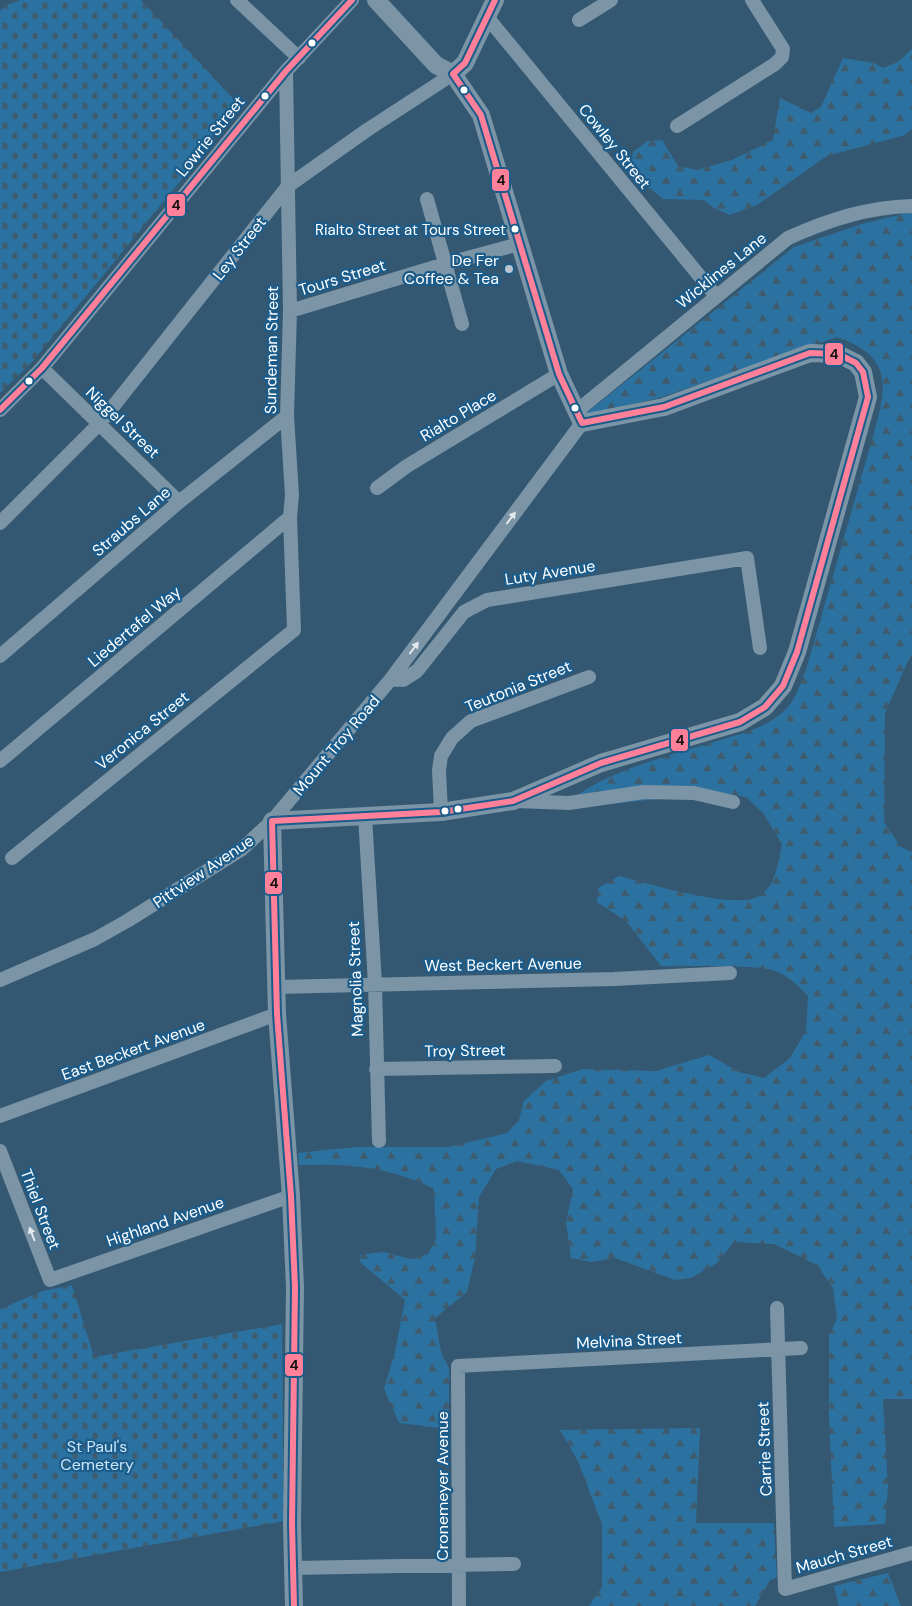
<svg xmlns="http://www.w3.org/2000/svg" width="912" height="1606" font-family="'DM Sans',sans-serif">
<style>
.forest{fill:url(#forest-firs)}
.cemetery{fill:url(#cemetery-stones)}
.lines{fill:none;stroke-linecap:round;stroke-linejoin:round}
.minor{stroke:#7b94a6;stroke-width:14}
.tertiary{stroke:#7b94a6;stroke-width:18}
.bus-1-casing{stroke:#1b5c8b;stroke-width:10}
.bus-1{stroke:#ff8098;stroke-width:6}
.oneway{fill:#e5eaed}
.bus-dot{fill:#fff;stroke:#1b5c8b;stroke-width:2}
.poi-dot{fill:#b8c5ce;stroke:#1b5c8b;stroke-width:2}
.labels{text-anchor:middle;stroke-width:4.5;stroke-linejoin:round;paint-order:stroke}
.bus-label{font-size:15px;fill:#fff;stroke:#1b5c8b;text-anchor:end}
.street-label{font-size:16px;fill:#fff;stroke:#1b5c8b}
.poi-label{font-size:16px;fill:#fff;stroke:#1b5c8b;text-anchor:end}
.park-label{font-size:16px;fill:#cbe7f9;stroke:#1b5c8b}
.line-badge{stroke:#1b5c8b;stroke-width:2}
.pale-badge-label{font-size:14px;text-anchor:middle;font-weight:bold;fill:#111}
</style>
<defs>
<pattern id="forest-firs" width="22" height="20" patternUnits="userSpaceOnUse" patternTransform="scale(1.25)"><rect width="22" height="20" fill="#2c72a0"/><path d="M5 1l3.5 6h-7zM16 11l3.5 6h-7z" fill="#3f5b6e"/></pattern>
<pattern id="cemetery-stones" width="16" height="16" patternUnits="userSpaceOnUse" patternTransform="scale(1.25)"><rect width="16" height="16" fill="#2c72a0"/><path d="M2 7V4a2 2 0 0 1 4 0v3zM10 15v-3a2 2 0 0 1 4 0v3z" fill="#3f5b6e"/></pattern>
</defs>
<rect width="100%" height="100%" fill="#345872"/>
<!-- forest -->
<path class="forest" d="M 912,49 L 912,129 L 905,135 L 827,156 L 757,205 L 730,215 L 714,208 L 704,200 L 663,199 L 644,184 L 631,166 L 633,152 L 648,141 L 662,140 L 678,166 L 697,170 L 732,160 L 773,140 L 780,98 L 811,113 L 821,107 L 843,58 L 873,63 L 883,68 L 898,62 Z
M 912,212 L 912,656 L 908,661 L 885,713 L 884,822 L 901,847 L 912,852 L 912,1399 L 883,1399 L 888,1487 L 885,1524 L 834,1527 L 829,1417 L 829,1335 L 837,1319 L 833,1288 L 817,1265 L 774,1244 L 734,1242 L 717,1263 L 691,1278 L 675,1280 L 615,1258 L 591,1262 L 571,1258 L 566,1222 L 573,1189 L 559,1170 L 517,1161 L 496,1169 L 479,1197 L 475,1257 L 467,1292 L 435,1318 L 441,1352 L 449,1368 L 449,1429 L 399,1423 L 384,1389 L 395,1352 L 405,1300 L 360,1262 L 360,1255 L 383,1252 L 411,1259 L 428,1254 L 436,1239 L 434,1189 C 388,1166 349,1164 299,1165 L 298,1153 L 357,1147 L 449,1147 L 507,1133 L 519,1120 L 524,1101 L 546,1081 L 583,1069 L 656,1071 L 709,1055 L 739,1072 L 764,1078 L 790,1058 L 806,1031 L 808,996 C 799,986 790,978 778,972 C 757,963 687,967 661,966 L 626,921 L 597,902 L 598,888 L 619,876 C 646,883 740,912 761,895 C 777,883 778,862 782,844 L 763,813 L 746,797 L 719,792 L 594,806 L 570,802 C 600,772 682,752 724,739 C 745,733 769,726 785,710 C 796,700 800,683 806,670 L 872,440 C 886,389 896,358 837,337 L 659,398 L 584,415 L 794,247 L 865,223 Z
M 700,1428 L 696,1523 L 774,1523 L 777,1578 L 770,1580 L 755,1606 L 589,1606 L 602,1587 L 602,1525 L 578,1461 L 560,1430 Z
M 888,1573 L 901,1606 L 839,1606 L 834,1586 Z"/>
<!-- cemetery -->
<path class="cemetery" d="M 21,0 L 141,0 L 241,107 L 32,362 L 0,393 L 0,11 L 4,6 Z
M 72,1285 L 94,1357 L 282,1324 L 284,1521 L 0,1572 L 0,1309 L 43,1291 Z"/>
<g class="lines">
<!-- minor -->
<path class="minor" d="M 237,0 L 299,58
M 487,17 L 716,296
M 579,20 L 611,0
M 677,126 L 775,64 L 782,57 L 783,49 L 752,0
M 427,199 L 462,324
M 290,311 L 445,264 L 519,244
M 42,368 L 179,502
M 0,410 L 42,368 L 286,71 L 352,0
M 577,411 L 788,238 C 828,220 868,207 912,206
M 377,488 L 407,466 L 559,374
M 0,523 L 100,423 L 288,186 L 367,130 L 453,74
M 0,656 L 179,502 L 287,416
M 391,679 L 403,680 L 417,671 L 464,612 L 487,600 L 747,558 L 760,648
M 0,761 L 290,517
M 515,801 L 569,803 L 644,792 L 694,793 L 733,802
M 441,812 L 439,770 L 441,756 L 452,738 L 471,721 L 589,677
M 365,816 L 375,984 L 379,1141
M 12,858 L 294,630 L 290,517 L 292,495 L 287,416 L 290,311 L 286,71
M 0,980 L 95,939 L 127,921 L 242,849 L 272,821 L 391,679 L 582,423
M 277,987 L 614,979 L 730,973
M 376,1069 L 555,1066
M 0,1116 L 277,1014
M 0,1151 L 50,1280 L 291,1196
M 777,1308 L 785,1589 L 912,1553
M 293,1568 L 514,1564
M 459,1606 L 458,1366 L 801,1348"/>
<!-- tertiary -->
<path class="tertiary" d="M 453,74 L 465,63 L 495,0
M 294,1606 L 292,1524 L 295,1287 L 291,1196 L 277,1014 L 272,821 L 441,812 L 513,801 L 601,763 L 740,722 L 765,707 L 783,686 L 797,652 L 868,397 L 863,372 L 856,363 L 838,354 L 810,353 L 664,407 L 582,423 L 559,374 L 481,115 L 453,74 L 436,65 L 376,0"/>
<defs>
<path id="bus-1" d="M 0,410 L 42,368 L 286,71 L 352,0
M 294,1606 L 292,1524 L 295,1287 L 291,1196 L 277,1014 L 272,821 L 441,812 L 513,801 L 601,763 L 740,722 L 765,707 L 783,686 L 797,652 L 868,397 L 863,372 L 856,363 L 838,354 L 810,353 L 664,407 L 582,423 L 559,374 L 481,115 L 453,74 L 465,63 L 495,0"/>
</defs>
<!-- bus-1 casing -->
<use href="#bus-1" class="bus-1-casing"/>
<!-- bus-1 -->
<use href="#bus-1" class="bus-1"/>
</g>
<!-- one-way arrows -->
<defs><path id="oneway-solid" d="M-6-.8H1V-3.2L6.5 0L1 3.2V.8H-6Z" transform="scale(1.25)"/></defs>
<g class="oneway">
<use href="#oneway-solid" transform="translate(511 518) rotate(-53)"/>
<use href="#oneway-solid" transform="translate(414 648) rotate(-53)"/>
<use href="#oneway-solid" transform="translate(32 1234) rotate(-111)"/>
</g>
<!-- markers -->
<g class="bus-dot">
<circle cx="312" cy="43" r="4.5"/>
<circle cx="464" cy="90" r="4.5"/>
<circle cx="265" cy="96" r="4.5"/>
<circle cx="515" cy="229" r="4.5"/>
<circle cx="29" cy="381" r="4.5"/>
<circle cx="575" cy="408" r="4.5"/>
<circle cx="458" cy="809" r="4.5"/>
<circle cx="445" cy="811" r="4.5"/>
</g>
<circle class="poi-dot" cx="509" cy="269" r="5"/>
<g class="labels">
<!-- bus labels -->
<g class="bus-label">
<text x="506" y="235">Rialto Street at Tours Street</text>
</g>
<!-- street labels -->
<g class="street-label">
<text transform="translate(210 136) rotate(-51)" y="6">Lowrie Street</text>
<text transform="translate(615 146) rotate(51)" y="6">Cowley Street</text>
<text transform="translate(239 248) rotate(-52)" y="6">Ley Street</text>
<text transform="translate(721 270) rotate(-39)" y="6">Wicklines Lane</text>
<text transform="translate(342 277) rotate(-17)" y="6">Tours Street</text>
<text transform="translate(271 350) rotate(-89)" y="6">Sundeman Street</text>
<text transform="translate(458 415) rotate(-31)" y="6">Rialto Place</text>
<text transform="translate(123 422) rotate(44)" y="6">Niggel Street</text>
<text transform="translate(131 521) rotate(-41)" y="6">Straubs Lane</text>
<text transform="translate(550 572) rotate(-9)" y="6">Luty Avenue</text>
<text transform="translate(134 626) rotate(-40)" y="6">Liedertafel Way</text>
<text transform="translate(518 686) rotate(-22)" y="6">Teutonia Street</text>
<text transform="translate(142 730) rotate(-39)" y="6">Veronica Street</text>
<text transform="translate(336 745) rotate(-50)" y="6">Mount Troy Road</text>
<text transform="translate(203 871) rotate(-34)" y="6">Pittview Avenue</text>
<text transform="translate(503 964) rotate(-1)" y="6">West Beckert Avenue</text>
<text transform="translate(355 979) rotate(-92)" y="6">Magnolia Street</text>
<text transform="translate(133 1049) rotate(-20)" y="6">East Beckert Avenue</text>
<text transform="translate(465 1050) rotate(-1)" y="6">Troy Street</text>
<text transform="translate(41 1209) rotate(69)" y="6">Thiel Street</text>
<text transform="translate(165 1221) rotate(-19)" y="6">Highland Avenue</text>
<text transform="translate(629 1340) rotate(-3)" y="6">Melvina Street</text>
<text transform="translate(764 1449) rotate(-92)" y="6">Carrie Street</text>
<text transform="translate(442 1486) rotate(-90)" y="6">Cronemeyer Avenue</text>
<text transform="translate(844 1554) rotate(-16)" y="6">Mauch Street</text>
</g>
<!-- poi labels -->
<g class="poi-label">
<text x="499" y="266">De Fer<tspan x="499" dy="18">Coffee &amp; Tea</tspan></text>
</g>
<!-- park labels -->
<g class="park-label">
<text x="97" y="1452">St Paul's<tspan x="97" dy="18">Cemetery</tspan></text>
</g>
</g>
<g class="line-badge">
<rect x="491" y="168" width="19" height="24" rx="5" fill="#ff8098"/>
<rect x="166" y="193" width="20" height="24" rx="5" fill="#ff8098"/>
<rect x="824" y="342" width="20" height="24" rx="5" fill="#ff8098"/>
<rect x="670" y="728" width="19" height="24" rx="5" fill="#ff8098"/>
<rect x="264" y="871" width="19" height="24" rx="5" fill="#ff8098"/>
<rect x="284" y="1353" width="20" height="24" rx="5" fill="#ff8098"/>
</g>
<g class="pale-badge-label">
<text x="501" y="185">4</text>
<text x="176" y="210">4</text>
<text x="834" y="359">4</text>
<text x="680" y="745">4</text>
<text x="274" y="888">4</text>
<text x="294" y="1370">4</text>
</g>
</svg>
